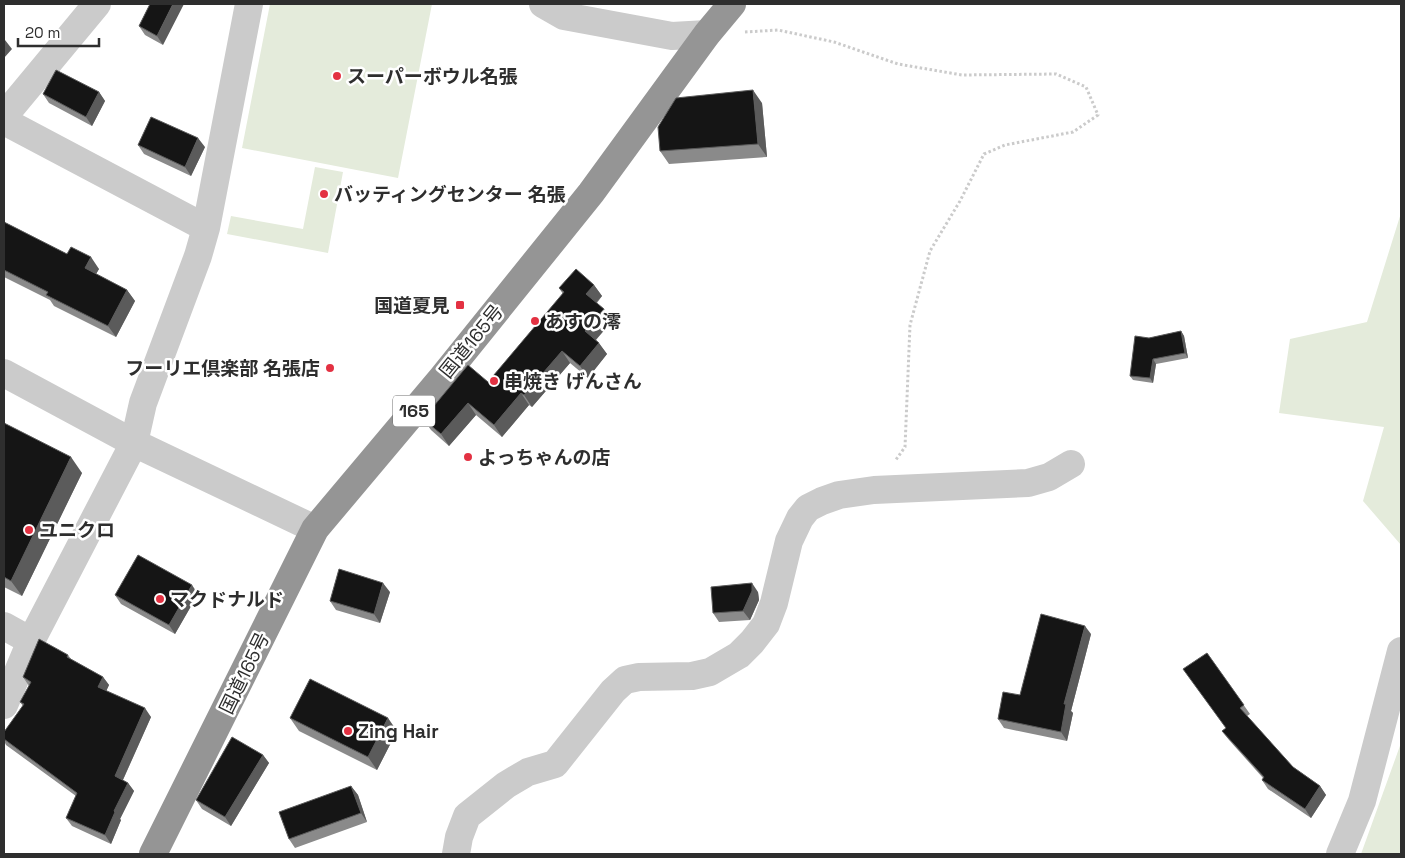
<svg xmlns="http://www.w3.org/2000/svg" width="1405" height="858" font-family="'Space Grotesk','Noto Sans JP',sans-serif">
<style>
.green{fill:#e4ebdb}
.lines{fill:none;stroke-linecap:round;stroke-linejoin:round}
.path{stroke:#cbcbcb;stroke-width:3;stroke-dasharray:2.5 2.5;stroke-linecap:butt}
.minor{stroke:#cbcbcb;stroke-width:28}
.highway{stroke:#959595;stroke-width:28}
.wall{fill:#8a8a8a}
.shaded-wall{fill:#5b5b5b}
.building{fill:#151515;stroke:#5b5b5b}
.poi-dot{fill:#e33142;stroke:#fff;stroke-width:2}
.labels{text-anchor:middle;stroke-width:5;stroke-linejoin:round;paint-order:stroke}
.shield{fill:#fff;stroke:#6d6d6d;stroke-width:1}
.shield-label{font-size:18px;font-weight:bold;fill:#2e2e2e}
.poi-label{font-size:19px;font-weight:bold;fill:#2e2e2e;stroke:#fff;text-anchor:start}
.street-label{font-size:19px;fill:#2e2e2e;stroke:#fff}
</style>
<rect width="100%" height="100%" fill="#fff"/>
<!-- green -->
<path class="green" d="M 270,4 L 432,4 L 398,178 L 242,148 Z
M 315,167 L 343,172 L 328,253 L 227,234 L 231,216 L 303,229 Z
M 1401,213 L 1401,545 L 1363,501 L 1384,427 L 1279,413 L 1290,339 L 1367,322 Z
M 1401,743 L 1401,854 L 1361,854 Z"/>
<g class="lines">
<!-- path -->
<path class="path" d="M 745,32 L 778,30 L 834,42 L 898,64 L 962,75 L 1056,74 L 1086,87 L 1098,115 L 1073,132 L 1005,145 L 984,154 L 960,201 L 930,251 L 910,325 L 905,447 L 895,461"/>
<!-- minor -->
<path class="minor" d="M 543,4 L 564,16 L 672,36 L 707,34
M 4,116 L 97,4
M 4,121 L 206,228
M 4,373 L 134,443 L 315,529
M 4,626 L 31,641
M 4,705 L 31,641 L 134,443 L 143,403 L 198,256 L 206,228 L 249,4
M 456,854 L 459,837 L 467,816 L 506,785 L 528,772 L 555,764 L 613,691 L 625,680 L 639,677 L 692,676 L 710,672 L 739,655 L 752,642 L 766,624 L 774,603 L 789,541 L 800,518 L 808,508 L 822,501 L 839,495 L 874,490 L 1028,483 L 1049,477 L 1071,464
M 1340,854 L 1362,801 L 1401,651"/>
<!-- highway -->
<path class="highway" d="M 153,854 L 315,529 L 442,378 L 591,193 L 707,34 L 732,4"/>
</g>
<!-- wall -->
<path class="wall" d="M 150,4 L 163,45 L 145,35 L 139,26 Z
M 99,92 L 105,101 L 92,126 L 49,103 L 43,94 Z
M 762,103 L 767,157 L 669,164 L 660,151 Z
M 138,145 L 205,147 L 191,176 L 144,154 Z
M 4,222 L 67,254 L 99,269 L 96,274 L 127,290 L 135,301 L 116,337 L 54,306 L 50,300 L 4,277 Z
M 594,285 L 602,296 L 597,303 L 612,321 L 596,340 L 607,354 L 588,378 L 570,363 L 532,407 L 529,405 L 502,437 L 476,415 L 449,446 L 431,430 L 423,419 L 488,382 L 563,294 L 559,288 Z
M 1181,331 L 1184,336 L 1188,358 L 1156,364 L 1153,383 L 1133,380 L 1130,376 L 1149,338 Z
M 4,423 L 82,473 L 22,596 L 4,587 Z
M 390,592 L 380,623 L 336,610 L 330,601 Z
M 758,592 L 759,600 L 750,620 L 719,622 L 713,613 Z
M 198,594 L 175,634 L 121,604 L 115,595 Z
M 1091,634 L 1071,711 L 1073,713 L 1067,741 L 1004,728 L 998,719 L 1020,695 Z
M 1207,653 L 1250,714 L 1247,716 L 1293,767 L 1320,786 L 1326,795 L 1311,818 L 1268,789 L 1262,780 L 1263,778 L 1229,740 L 1222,731 L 1226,728 Z
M 68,655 L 71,659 L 103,677 L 109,685 L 106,691 L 151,717 L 123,780 L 128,783 L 134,791 L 120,819 L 121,820 L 111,844 L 72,826 L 66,818 L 76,796 L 6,745 L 4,741 L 4,732 L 23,706 L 20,702 L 29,686 L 23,677 Z
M 290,718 L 397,731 L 377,770 L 299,731 Z
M 263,755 L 269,763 L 231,826 L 202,809 L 196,800 Z
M 351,786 L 358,795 L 367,822 L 295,848 L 289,839 Z"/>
<!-- shaded-wall -->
<path class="shaded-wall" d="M 173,4 L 184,4 L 163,45 L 157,36 Z
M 5,40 L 12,49 L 4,58 L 4,42 Z
M 753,90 L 762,103 L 767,157 L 758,144 Z
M 99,92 L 105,101 L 92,126 L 86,117 Z
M 198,138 L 205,147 L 191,176 L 185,167 Z
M 91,257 L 99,269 L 93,279 L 85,268 Z
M 594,285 L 602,296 L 594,305 L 586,294 Z
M 127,290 L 135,301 L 116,337 L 108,326 Z
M 604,309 L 612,321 L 593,343 L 585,331 Z
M 1181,331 L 1184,336 L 1188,358 L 1185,353 Z
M 599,343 L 607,354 L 588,378 L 580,366 Z
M 562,351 L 570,363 L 532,407 L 524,395 Z
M 1153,359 L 1156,364 L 1153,383 L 1150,378 Z
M 521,393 L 529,405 L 502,437 L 494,425 Z
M 468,403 L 476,415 L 449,446 L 441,434 Z
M 71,457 L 82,473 L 22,596 L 11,581 Z
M 383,583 L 390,592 L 380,623 L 374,614 Z
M 752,583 L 758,592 L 759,600 L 750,620 L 743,611 Z
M 192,585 L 198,594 L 175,634 L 169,625 Z
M 1085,626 L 1091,634 L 1071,711 L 1073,713 L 1067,741 L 1061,732 L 1064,704 Z
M 103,677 L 109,685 L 104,696 L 98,687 Z
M 145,708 L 151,717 L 121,784 L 115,776 Z
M 388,718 L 397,731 L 377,770 L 368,757 Z
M 263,755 L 269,763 L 231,826 L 225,817 Z
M 128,783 L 134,791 L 120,819 L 121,820 L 111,844 L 105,835 L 114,811 Z
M 351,786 L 358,795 L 367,822 L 361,813 Z
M 1320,786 L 1326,795 L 1311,818 L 1305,809 Z"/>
<!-- building -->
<path class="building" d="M 150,4 L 173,4 L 157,36 L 139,26 Z
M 56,70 L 99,92 L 86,117 L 43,94 Z
M 753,90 L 758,144 L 660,151 L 658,127 L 676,98 Z
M 151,117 L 198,138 L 185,167 L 138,145 Z
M 4,222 L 67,254 L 71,247 L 91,257 L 85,268 L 127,290 L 108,326 L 46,295 L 48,292 L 4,270 Z
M 576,269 L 594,285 L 586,294 L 604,309 L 585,331 L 599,343 L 580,366 L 562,351 L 524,395 L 521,393 L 494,425 L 468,403 L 441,434 L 423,419 L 468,365 L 488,382 L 564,292 L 559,288 Z
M 1181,331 L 1185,353 L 1153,359 L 1150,378 L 1130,376 L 1135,336 L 1149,338 Z
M 4,423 L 71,457 L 11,581 L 4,577 Z
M 138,555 L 192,585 L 169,625 L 115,595 Z
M 339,569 L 383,583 L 374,614 L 330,601 Z
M 752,583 L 752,591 L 743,611 L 713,613 L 711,587 Z
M 1041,614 L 1085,626 L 1064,704 L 1066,704 L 1061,732 L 998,719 L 1003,692 L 1020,695 Z
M 39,639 L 68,655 L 67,657 L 103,677 L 98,687 L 145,708 L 115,776 L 128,783 L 114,811 L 115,812 L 105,835 L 66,818 L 77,793 L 4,739 L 4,732 L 24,704 L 20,702 L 31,682 L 23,677 Z
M 1207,653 L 1244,705 L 1240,708 L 1293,767 L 1320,786 L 1305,809 L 1262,780 L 1264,777 L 1222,731 L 1226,728 L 1183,669 Z
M 310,679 L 388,718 L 368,757 L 290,718 Z
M 232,737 L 263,755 L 225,817 L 196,800 Z
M 351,786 L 361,813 L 289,839 L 279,812 Z"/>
<!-- markers -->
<g class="poi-dot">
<circle cx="337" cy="76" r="5"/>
<circle cx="324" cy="194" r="5"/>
<rect x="455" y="300" width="10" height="10" rx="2.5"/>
<circle cx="535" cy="321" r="5"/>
<circle cx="330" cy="368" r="5"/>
<circle cx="494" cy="381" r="5"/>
<circle cx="468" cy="457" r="5"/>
<circle cx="29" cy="530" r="5"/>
<circle cx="160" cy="599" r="5"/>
<circle cx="348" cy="731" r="5"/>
</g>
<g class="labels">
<!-- shield labels -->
<rect class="shield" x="393" y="395.5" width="42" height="31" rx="4"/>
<g class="shield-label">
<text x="414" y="417">165</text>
</g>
<!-- poi labels -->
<g class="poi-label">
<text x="347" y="83">スーパーボウル名張</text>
<text x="334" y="201">バッティングセンター 名張</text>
<text x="450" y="312" text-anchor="end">国道夏見</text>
<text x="545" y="328">あすの澪</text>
<text x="320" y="375" text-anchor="end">フーリエ倶楽部 名張店</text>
<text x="504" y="388">串焼き げんさん</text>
<text x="478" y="464">よっちゃんの店</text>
<text x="39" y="537">ユニクロ</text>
<text x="170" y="606">マクドナルド</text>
<text x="358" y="738">Zing Hair</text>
</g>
<!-- street labels -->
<g class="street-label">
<text transform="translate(471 341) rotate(-51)" y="7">国道165号</text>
<text transform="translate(244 673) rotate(-64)" y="7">国道165号</text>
</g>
</g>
<!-- border -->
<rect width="1405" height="858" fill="none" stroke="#2e2e2e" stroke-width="10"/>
<!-- scale -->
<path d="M18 38v8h81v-8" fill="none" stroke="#2e2e2e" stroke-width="2.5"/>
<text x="25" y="38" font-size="15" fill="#2e2e2e" stroke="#ffffff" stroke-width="4" paint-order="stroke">20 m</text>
</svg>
